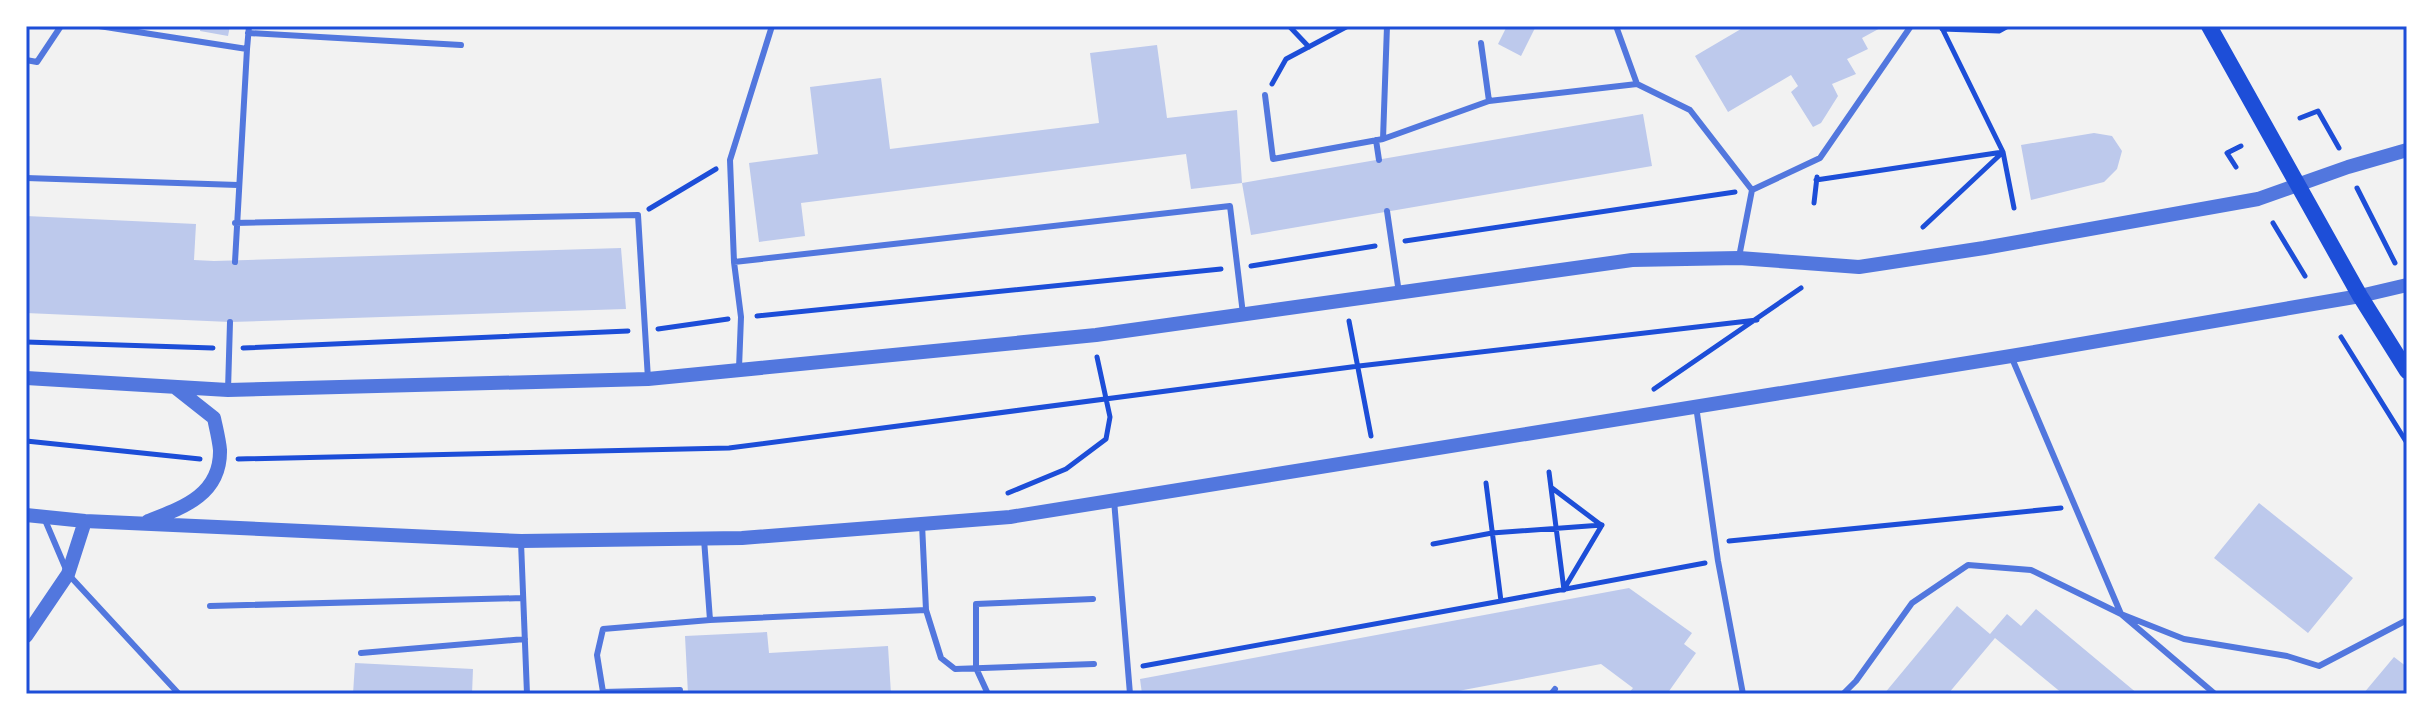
<svg xmlns="http://www.w3.org/2000/svg" width="2433" height="720" font-family="'DM Sans',sans-serif">
<style>
.building{fill:#bdc9ec}
.lines{fill:none;stroke-linecap:round;stroke-linejoin:round}
.path{stroke:#1d4ed8;stroke-width:5}
.service{stroke:#5277de;stroke-width:6}
.tertiary{stroke:#5277de;stroke-width:14}
.secondary{stroke:#1d4ed8;stroke-width:16}
.neatline{fill:none;stroke:#1d4ed8;stroke-width:3}
</style>
<rect width="100%" height="100%" fill="#f2f2f2"/>
<!-- building -->
<path class="building" d="M 201,26 L 230,26 L 228,36 L 200,31 Z
M 1507,26 L 1536,26 L 1521,56 L 1498,44 Z
M 1746,26 L 1884,26 L 1862,38 L 1868,49 L 1847,59 L 1856,74 L 1832,84 L 1838,96 L 1821,123 L 1813,127 L 1791,92 L 1798,86 L 1791,75 L 1728,112 L 1695,56 Z
M 1157,45 L 1167,118 L 1237,110 L 1242,183 L 1191,189 L 1186,154 L 801,203 L 805,236 L 759,242 L 749,163 L 818,154 L 810,87 L 881,78 L 890,149 L 1099,123 L 1090,53 Z
M 1643,114 L 1652,166 L 1251,235 L 1242,183 Z
M 2094,133 L 2112,136 L 2122,151 L 2117,169 L 2104,182 L 2031,200 L 2021,145 Z
M 26,216 L 196,224 L 194,260 L 214,261 L 621,248 L 626,309 L 230,322 L 26,313 Z
M 2259,503 L 2353,578 L 2308,633 L 2214,558 Z
M 1629,588 L 1692,633 L 1684,644 L 1696,653 L 1667,694 L 1628,694 L 1633,688 L 1601,664 L 1442,694 L 1142,694 L 1140,679 Z
M 1957,606 L 1990,634 L 2007,614 L 2021,626 L 2036,609 L 2138,694 L 2063,694 L 1995,638 L 1948,694 L 1884,694 Z
M 767,632 L 769,653 L 888,646 L 891,694 L 688,694 L 685,636 Z
M 2394,657 L 2407,667 L 2407,694 L 2363,694 Z
M 355,663 L 473,669 L 472,694 L 353,694 Z"/>
<g class="lines">
<!-- path -->
<path class="path" d="M 1289,26 L 1309,47
M 1941,26 L 2003,152 L 2014,208
M 1942,29 L 1999,31 L 2008,26
M 1272,84 L 1286,59 L 1348,26
M 2300,118 L 2318,111 L 2339,148
M 2236,167 L 2227,153 L 2241,146
M 1816,180 L 2003,152 L 1923,227
M 2357,188 L 2395,263
M 1814,203 L 1817,177
M 649,209 L 716,169
M 2273,223 L 2305,276
M 1405,241 L 1735,192
M 1251,266 L 1375,246
M 757,316 L 1221,269
M 1349,321 L 1371,436
M 658,329 L 728,319
M 2341,337 L 2407,443
M 26,342 L 213,348
M 243,348 L 628,331
M 1654,389 L 1801,288
M 26,441 L 200,459
M 238,459 L 729,448 L 1359,366 L 1757,320
M 1549,472 L 1564,590
M 1486,483 L 1501,601 L 1705,563
M 1552,488 L 1601,525
M 1008,493 L 1066,469 L 1106,439 L 1110,417 L 1097,357
M 1729,541 L 2061,508
M 1433,544 L 1492,533 L 1602,525
M 1564,589 L 1602,525
M 1143,666 L 1501,601"/>
<!-- service -->
<path class="service" d="M 99,26 L 247,49 L 235,262
M 248,33 L 461,45
M 1481,43 L 1489,101
M 247,49 L 249,26
M 26,60 L 37,62 L 61,26
M 1637,84 L 1690,110 L 1752,190
M 1265,95 L 1273,159 L 1383,139 L 1489,101 L 1637,84 L 1616,26
M 1383,139 L 1387,26
M 1376,140 L 1379,160
M 26,178 L 238,185
M 1387,211 L 1399,293
M 235,223 L 638,215 L 648,379
M 1739,257 L 1752,190 L 1820,158 L 1911,26
M 734,262 L 1230,206 L 1243,314
M 2011,356 L 2121,614 L 2215,694
M 739,368 L 741,317 L 734,262 L 730,160 L 772,26
M 228,390 L 230,322
M 1696,406 L 1718,561 L 1743,694
M 1114,500 L 1130,694
M 45,520 L 68,574 L 179,694
M 704,539 L 710,620 L 926,610 L 922,524
M 521,542 L 527,694
M 210,606 L 523,598
M 926,610 L 941,658 L 955,669 L 1094,664
M 361,653 L 525,639
M 680,690 L 603,692 L 597,655 L 603,629 L 710,620
M 988,694 L 976,668 L 976,604 L 1093,599
M 1551,694 L 1555,689
M 1843,694 L 1856,681 L 1912,603 L 1968,565 L 2031,570 L 2121,614 L 2184,639 L 2287,656 L 2319,666 L 2407,620"/>
<!-- tertiary -->
<path class="tertiary" d="M 26,378 L 228,390 L 648,379 L 1096,335 L 1632,260 L 1739,258 L 1859,267 L 1984,248 L 2258,199 L 2348,167 L 2407,150
M 26,515 L 85,521 L 521,541 L 742,538 L 1010,517 L 2011,356 L 2360,296 L 2407,285
M 148,521 C 182,508 221,495 220,450 C 219,439 216,428 214,418 L 176,388
M 26,636 L 68,574 L 85,521"/>
<!-- secondary -->
<path class="secondary" d="M 2209,26 L 2360,296 L 2407,371"/>
</g>
<!-- border -->
<rect width="2433" height="720" fill="none" stroke="#ffffff" stroke-width="56"/>
<rect x="28" y="28" width="2377" height="664" class="neatline"/>
</svg>
